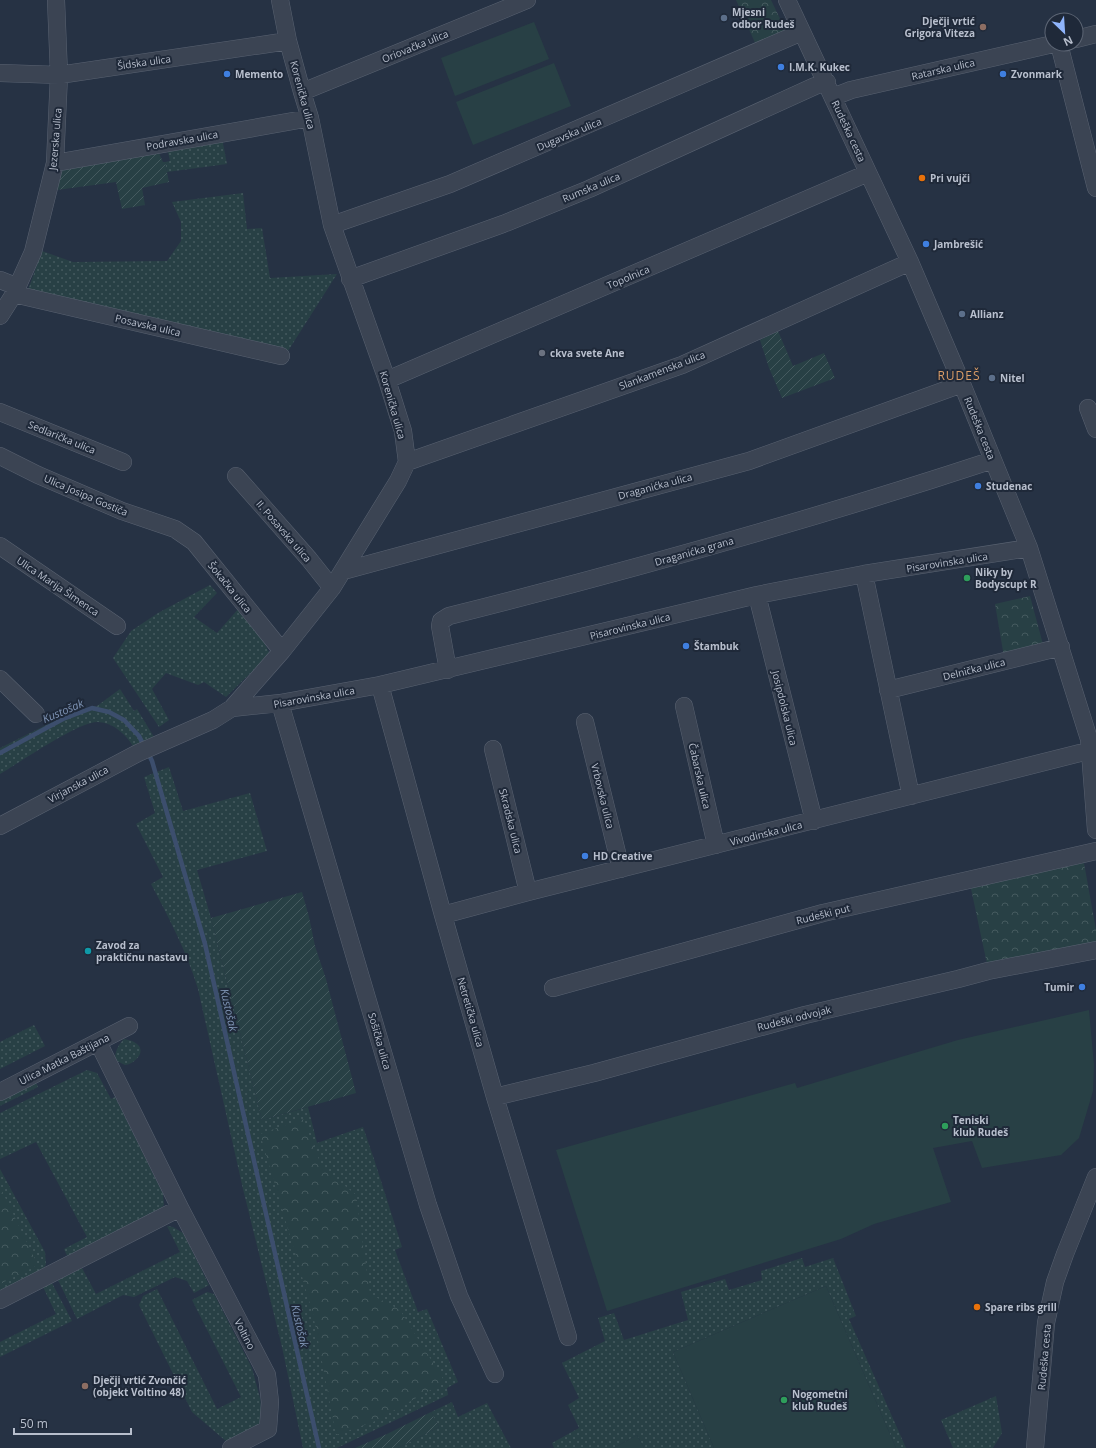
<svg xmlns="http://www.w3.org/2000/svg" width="1096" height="1448" font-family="'Open Sans',sans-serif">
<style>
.grass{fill:url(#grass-dots)}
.forest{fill:url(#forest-crowns)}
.garden{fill:url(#garden-furrows)}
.pitch{fill:#284045}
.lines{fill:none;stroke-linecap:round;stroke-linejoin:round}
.stream{stroke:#3c4e6d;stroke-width:4.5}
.minor-casing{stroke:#596271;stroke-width:18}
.minor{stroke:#3b4453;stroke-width:17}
.service-dot{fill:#5c6f8a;stroke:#1f2939;stroke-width:1.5}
.education-dot{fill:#8d6e63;stroke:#1f2939;stroke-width:1.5}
.shop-dot{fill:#3f7fe0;stroke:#1f2939;stroke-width:1.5}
.food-dot{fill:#e8710a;stroke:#1f2939;stroke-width:1.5}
.worship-dot{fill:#6b7280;stroke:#1f2939;stroke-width:1.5}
.leisure-dot{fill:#2e9e5b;stroke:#1f2939;stroke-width:1.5}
.culture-dot{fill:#0f9aa8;stroke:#1f2939;stroke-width:1.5}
.labels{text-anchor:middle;stroke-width:4;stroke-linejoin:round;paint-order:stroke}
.poi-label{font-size:10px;font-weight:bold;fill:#b8bfcd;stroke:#1f2939;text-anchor:start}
.street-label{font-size:10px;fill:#b8bfcd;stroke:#1f2939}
.water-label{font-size:11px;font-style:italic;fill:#7f94b5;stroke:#1f2939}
.quarter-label{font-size:12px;letter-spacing:1px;fill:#da9d67;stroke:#1f2939}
</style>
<defs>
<pattern id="grass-dots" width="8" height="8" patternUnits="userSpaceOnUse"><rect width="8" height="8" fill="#284045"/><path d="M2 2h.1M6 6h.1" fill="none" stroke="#455a5f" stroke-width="1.8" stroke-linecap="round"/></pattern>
<pattern id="forest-crowns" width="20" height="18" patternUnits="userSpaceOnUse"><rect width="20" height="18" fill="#284045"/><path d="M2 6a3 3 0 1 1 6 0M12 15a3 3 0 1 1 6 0" fill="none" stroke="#455a5f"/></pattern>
<pattern id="garden-furrows" width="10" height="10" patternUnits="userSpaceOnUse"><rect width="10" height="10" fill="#284045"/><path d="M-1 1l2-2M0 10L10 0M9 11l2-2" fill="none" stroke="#455a5f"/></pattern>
</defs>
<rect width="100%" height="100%" fill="#263244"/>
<!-- grass -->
<path class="grass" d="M 222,138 L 227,164 L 167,172 L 165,162 L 170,161 L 167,148 Z
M 243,193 L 247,229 L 262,228 L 270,278 L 337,274 L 288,351 L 33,295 L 28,290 L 42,251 L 73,262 L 167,261 L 181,241 L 181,222 L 172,202 Z
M 210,585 L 217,593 L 194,617 L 217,633 L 240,607 L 263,640 L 270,654 L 226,697 L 204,682 L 198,685 L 166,673 L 152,689 L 169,720 L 159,727 L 113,658 L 131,631 L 158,613 Z
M 120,689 L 134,711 L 137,709 L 154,737 L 133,746 C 125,734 114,723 98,722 C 79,721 19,763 0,774 L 0,748 L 62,717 L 91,707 L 97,706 Z
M 169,767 L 183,811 L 250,793 L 267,851 L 197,870 L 211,918 L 262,1120 L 308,1107 L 317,1143 L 363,1127 L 374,1159 L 402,1247 L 395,1250 L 418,1312 L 427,1309 L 458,1382 L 447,1388 L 448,1395 L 337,1448 L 303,1448 L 282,1347 L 243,1189 L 198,989 C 187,952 169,918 151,884 L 163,877 L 136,824 L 155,813 L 144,777 Z
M 34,1025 L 45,1046 L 0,1069 L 0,1042 Z
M 124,1039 C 127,1040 131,1040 134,1042 C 148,1049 137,1063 125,1065 L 115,1060 C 115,1051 118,1045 124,1039 Z
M 87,1070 L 97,1073 L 111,1099 L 115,1097 L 163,1194 L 164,1205 L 156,1213 L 68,1258 L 64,1249 L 87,1237 L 36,1142 L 0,1159 L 0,1113 Z
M 36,1083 L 38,1087 L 0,1106 L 0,1101 Z
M 0,1169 L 45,1252 L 46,1264 L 41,1274 L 0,1294 Z
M 167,1226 L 173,1227 L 183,1233 L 209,1285 L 194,1293 L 187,1281 L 175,1277 L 134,1297 L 123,1295 L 77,1319 L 58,1280 L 82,1268 L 96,1294 L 180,1252 Z
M 802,1258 L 805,1267 L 833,1258 L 856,1316 L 849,1319 L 906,1448 L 896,1448 L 826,1286 L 673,1352 L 714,1448 L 644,1448 L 637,1435 L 614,1448 L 554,1448 L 552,1443 L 579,1428 L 568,1405 L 579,1398 L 562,1363 L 605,1341 L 598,1318 L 614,1313 L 624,1340 L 688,1320 L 681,1292 L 725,1279 L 729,1290 L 762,1280 L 761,1271 Z
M 52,1283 L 72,1321 L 0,1357 L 0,1342 L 56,1314 L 43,1287 Z
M 157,1289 L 217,1409 L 241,1397 L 192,1300 L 207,1292 L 214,1294 L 252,1368 L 260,1398 L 262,1419 L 258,1427 L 227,1442 L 192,1412 L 139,1305 L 143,1296 Z
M 996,1396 L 1002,1433 L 993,1448 L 953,1448 L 941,1420 Z
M 452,1402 L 458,1417 L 487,1403 L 511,1448 L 398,1448 L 439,1427 L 431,1412 Z"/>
<!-- forest -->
<path class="forest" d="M 736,0 L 771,0 L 786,31 L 756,45 Z
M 1030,596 L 1044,648 L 1004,657 L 995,604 Z
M 1084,863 L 1096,930 L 1096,942 L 987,964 L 970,884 Z
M 303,1119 L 322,1167 L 356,1195 L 370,1294 L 400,1310 L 445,1382 L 373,1422 L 336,1435 L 313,1314 L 260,1134 Z
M 0,1187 L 38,1265 L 0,1284 Z"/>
<!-- garden -->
<path class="garden" d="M 158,151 L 163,162 L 165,162 L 169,182 L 142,188 L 145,205 L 122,209 L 116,182 L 57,190 L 60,172 L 64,168 Z
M 778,331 L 793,366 L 824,353 L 835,378 L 782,398 L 769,368 L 760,340 Z
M 302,892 L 309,917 L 315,946 L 326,979 L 356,1093 L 262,1120 L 211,918 Z
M 431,1412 L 439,1427 L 398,1448 L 355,1448 L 387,1434 Z"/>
<!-- pitch -->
<path class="pitch" d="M 534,22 L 549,59 L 455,96 L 441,58 Z
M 554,63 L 571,106 L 473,145 L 456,102 Z
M 1089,1010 L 1094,1065 L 1093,1091 L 1079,1138 L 1061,1155 L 982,1168 L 972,1141 L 933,1148 L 951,1202 L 874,1224 L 841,1239 L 607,1311 L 556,1150 L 795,1083 L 797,1088 L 958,1040 Z
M 826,1286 L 896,1448 L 714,1448 L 673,1352 Z
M 637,1435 L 644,1448 L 614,1448 Z"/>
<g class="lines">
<!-- stream -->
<path class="stream" d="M 0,753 L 63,719 L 92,708 L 109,712 L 124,720 L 139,736 L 144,746
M 148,753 L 152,761 L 205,944 L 319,1448"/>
<defs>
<path id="minor" d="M 787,0 L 910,262 L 962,384 L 1029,548 L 1089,739 L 1096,830
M 1076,39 L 1096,34
M 1059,44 L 1096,188
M 0,73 L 59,75 L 288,41
M 302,92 L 527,0
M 833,97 L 851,90 L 1053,44
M 55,163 L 310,118
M 332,225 L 450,184 L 802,32
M 350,279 L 503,224 L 589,189 L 815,86 L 827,82
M 0,280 L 18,287
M 14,294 L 281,356
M 0,316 L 14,294 L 33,252 L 55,163 L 59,75 L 56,0
M 387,380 L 868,173
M 1088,408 L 1096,429
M 0,412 L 123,462
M 0,456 L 38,475 L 122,511 L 175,529 L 194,542 L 282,651
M 407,462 L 682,365 L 910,262
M 236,476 L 309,559 L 332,588
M 0,546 L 117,626
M 343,571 L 749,461 L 962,384
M 864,574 L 911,796
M 757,595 L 814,821
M 448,670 L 440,626 L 441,621 L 449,616 C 632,570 814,519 993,460
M 0,679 L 36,714
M 380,685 L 443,915 L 495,1097 L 568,1337
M 888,690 L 1061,647
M 280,703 L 428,1205 L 459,1296 L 495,1374
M 684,706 L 716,845
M 232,708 L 280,703 L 380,685 L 757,595 L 864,574 L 1029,548
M 585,722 L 621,869
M 493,749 L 528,892
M 0,826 L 138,753 L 213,720 L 232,708 L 282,651 L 332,588 L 398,481 L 407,462 L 403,431 L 387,380 L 332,225 L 310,118 L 302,92 L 288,41 L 280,0
M 443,915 L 528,892 L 1080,753 L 1090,752
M 553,988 L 823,913 L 1096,851
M 98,1042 L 180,1208 L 267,1375 L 270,1402 L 268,1429 L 231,1448
M 0,1092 L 129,1026
M 495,1097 L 594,1073 L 805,1015 L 958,979 L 988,971 L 1096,950
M 0,1300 L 180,1208
M 1035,1448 L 1046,1323 L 1055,1282 L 1065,1254 L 1096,1177"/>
</defs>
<!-- minor casing -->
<use href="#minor" class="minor-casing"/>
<!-- minor -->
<use href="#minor" class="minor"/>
</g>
<!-- markers -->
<g class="service-dot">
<circle cx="724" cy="18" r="4"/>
<circle cx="962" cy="314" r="4"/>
<circle cx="992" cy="378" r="4"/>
</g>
<g class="education-dot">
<circle cx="983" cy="27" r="4"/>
<circle cx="85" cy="1386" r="4"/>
</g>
<g class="shop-dot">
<circle cx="781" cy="67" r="4"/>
<circle cx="227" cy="74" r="4"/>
<circle cx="1003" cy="74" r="4"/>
<circle cx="926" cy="244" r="4"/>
<circle cx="978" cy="486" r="4"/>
<circle cx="686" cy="646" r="4"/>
<circle cx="585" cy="856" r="4"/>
<circle cx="1082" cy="987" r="4"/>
</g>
<g class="food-dot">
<circle cx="922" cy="178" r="4"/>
<circle cx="977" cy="1307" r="4"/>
</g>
<circle class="worship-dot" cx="542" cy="353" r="4"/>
<g class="leisure-dot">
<circle cx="967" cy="578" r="4"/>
<circle cx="945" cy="1126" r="4"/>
<circle cx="784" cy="1400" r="4"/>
</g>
<circle class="culture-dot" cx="88" cy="951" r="4"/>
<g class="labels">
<!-- poi labels -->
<g class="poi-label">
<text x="732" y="16">Mjesni<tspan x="732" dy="12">odbor Rudeš</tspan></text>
<text x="975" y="25" text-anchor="end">Dječji vrtić<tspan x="975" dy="12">Grigora Viteza</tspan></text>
<text x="789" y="71">I.M.K. Kukec</text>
<text x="235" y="78">Memento</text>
<text x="1011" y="78">Zvonmark</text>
<text x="930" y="182">Pri vujči</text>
<text x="934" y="248">Jambrešić</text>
<text x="970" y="318">Allianz</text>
<text x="550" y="357">ckva svete Ane</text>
<text x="1000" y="382">Nitel</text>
<text x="986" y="490">Studenac</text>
<text x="975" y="576">Niky by<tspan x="975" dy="12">Bodyscupt R</tspan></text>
<text x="694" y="650">Štambuk</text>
<text x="593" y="860">HD Creative</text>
<text x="96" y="949">Zavod za<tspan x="96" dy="12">praktičnu nastavu</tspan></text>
<text x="1074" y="991" text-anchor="end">Tumir</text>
<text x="953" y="1124">Teniski<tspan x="953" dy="12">klub Rudeš</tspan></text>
<text x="985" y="1311">Spare ribs grill</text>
<text x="93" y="1384">Dječji vrtić Zvončić<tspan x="93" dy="12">(objekt Voltino 48)</tspan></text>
<text x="792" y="1398">Nogometni<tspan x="792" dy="12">klub Rudeš</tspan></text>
</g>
<!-- street labels -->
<g class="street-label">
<text transform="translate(415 46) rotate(-22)" y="4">Oriovačka ulica</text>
<text transform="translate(144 62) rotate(-8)" y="4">Šidska ulica</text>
<text transform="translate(943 69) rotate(-13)" y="4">Ratarska ulica</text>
<text transform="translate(303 95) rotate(75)" y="4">Korenička ulica</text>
<text transform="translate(849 131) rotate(65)" y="4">Rudeška cesta</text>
<text transform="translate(569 134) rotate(-23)" y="4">Dugavska ulica</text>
<text transform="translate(55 139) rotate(-85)" y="4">Jezerska ulica</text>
<text transform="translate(182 140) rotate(-10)" y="4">Podravska ulica</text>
<text transform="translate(591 187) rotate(-23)" y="4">Rumska ulica</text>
<text transform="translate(628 277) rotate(-23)" y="4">Topolnica</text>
<text transform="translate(148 325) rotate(13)" y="4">Posavska ulica</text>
<text transform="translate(662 370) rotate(-21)" y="4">Slankamenska ulica</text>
<text transform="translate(393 405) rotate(74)" y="4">Korenička ulica</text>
<text transform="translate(980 428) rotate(68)" y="4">Rudeška cesta</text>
<text transform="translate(62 437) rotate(22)" y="4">Sedlarička ulica</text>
<text transform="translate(655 486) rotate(-15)" y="4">Draganićka ulica</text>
<text transform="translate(86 495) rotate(23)" y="4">Ulica Josipa Gostiča</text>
<text transform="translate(284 531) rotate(49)" y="4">II. Posavska ulica</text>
<text transform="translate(694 551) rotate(-16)" y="4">Draganićka grana</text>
<text transform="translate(947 562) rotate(-9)" y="4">Pisarovinska ulica</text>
<text transform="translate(58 586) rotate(34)" y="4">Ulica Marija Šimenca</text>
<text transform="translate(230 587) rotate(51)" y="4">Šokačka ulica</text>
<text transform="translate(630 626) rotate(-14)" y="4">Pisarovinska ulica</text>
<text transform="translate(974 669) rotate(-14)" y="4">Delnička ulica</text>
<text transform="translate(314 697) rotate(-10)" y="4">Pisarovinska ulica</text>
<text transform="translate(785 708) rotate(76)" y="4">Josipdolska ulica</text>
<text transform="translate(700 776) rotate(77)" y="4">Čabarska ulica</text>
<text transform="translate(78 784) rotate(-28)" y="4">Virjanska ulica</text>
<text transform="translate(603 796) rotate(76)" y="4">Vrbovska ulica</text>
<text transform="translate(511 821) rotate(76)" y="4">Skradska ulica</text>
<text transform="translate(766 833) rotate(-14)" y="4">Vivodinska ulica</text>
<text transform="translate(823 914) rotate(-14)" y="4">Rudeški put</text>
<text transform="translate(471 1012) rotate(74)" y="4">Netretička ulica</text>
<text transform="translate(794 1018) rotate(-14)" y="4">Rudeški odvojak</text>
<text transform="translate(380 1041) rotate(74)" y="4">Sošička ulica</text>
<text transform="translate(64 1059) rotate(-27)" y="4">Ulica Matka Baštijana</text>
<text transform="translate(245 1334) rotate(63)" y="4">Voltino</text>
<text transform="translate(1044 1357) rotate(-85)" y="4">Rudeška cesta</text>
</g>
<!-- water labels -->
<g class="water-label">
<text transform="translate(63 711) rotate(-23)" y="4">Kustošak</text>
<text transform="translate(229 1010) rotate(77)" y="4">Kustošak</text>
<text transform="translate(300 1326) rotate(77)" y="4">Kustošak</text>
</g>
<!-- quarter labels -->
<g class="quarter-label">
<text x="959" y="380">RUDEŠ</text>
</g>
</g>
<!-- north arrow -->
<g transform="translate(1064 32) rotate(155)"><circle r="19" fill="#1f2939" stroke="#5c6574"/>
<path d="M0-3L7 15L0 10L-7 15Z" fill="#8fb4fb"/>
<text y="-6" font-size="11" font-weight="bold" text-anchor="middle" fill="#b8bfcd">N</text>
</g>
<!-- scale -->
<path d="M14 1428v6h117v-6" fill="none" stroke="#b8bfcd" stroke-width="2"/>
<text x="20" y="1428" font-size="12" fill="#b8bfcd" stroke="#1f2939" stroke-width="3" paint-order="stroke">50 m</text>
</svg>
